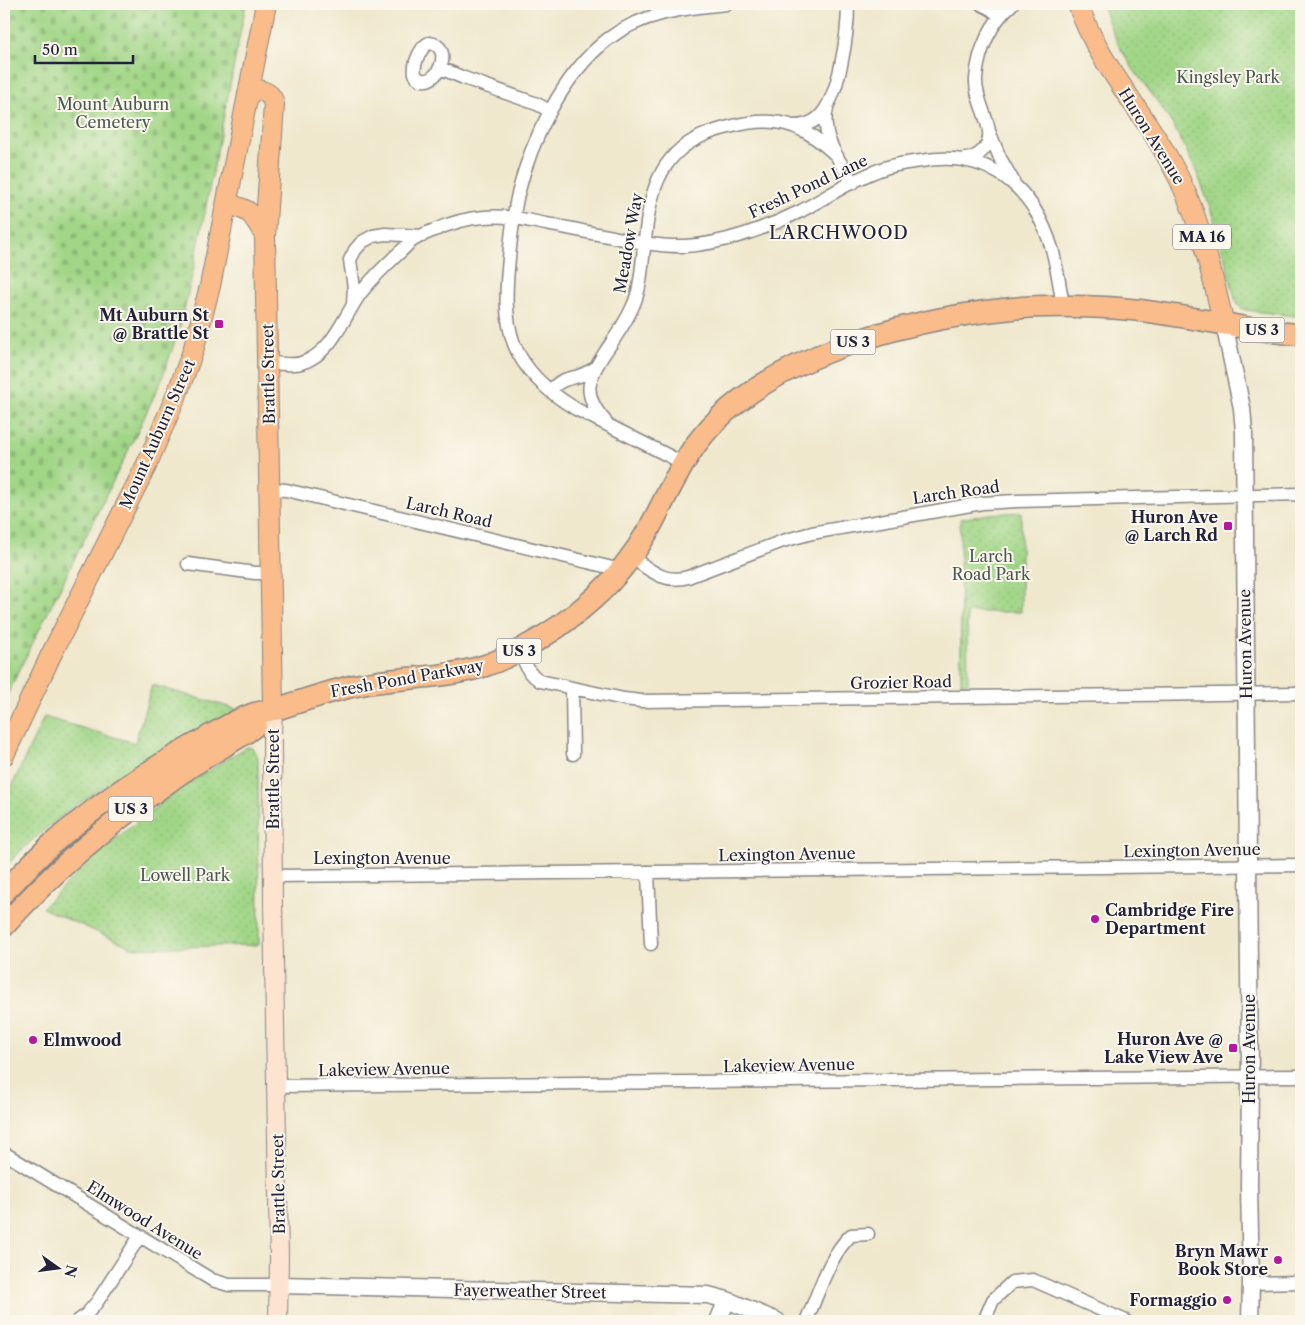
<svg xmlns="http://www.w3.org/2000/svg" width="1305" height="1325" font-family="'Libre Caslon Text',serif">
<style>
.cemetery{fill:url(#cemetery-stones);stroke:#627c61}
.park{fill:url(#park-dots);stroke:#627c61}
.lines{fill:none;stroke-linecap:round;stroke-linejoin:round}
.minor-casing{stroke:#888584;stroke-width:15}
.tertiary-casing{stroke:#888584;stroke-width:19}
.secondary-casing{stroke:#888584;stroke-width:20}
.primary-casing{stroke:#888584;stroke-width:22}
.trunk-casing{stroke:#888584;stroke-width:24}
.minor{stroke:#fff;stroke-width:12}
.tertiary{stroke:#fff;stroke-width:16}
.secondary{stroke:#fde4d0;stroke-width:18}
.primary{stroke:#f9bc8a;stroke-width:20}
.trunk{stroke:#f9bc8a;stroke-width:21}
.poi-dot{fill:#b5179e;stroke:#fbf7ec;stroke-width:2}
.labels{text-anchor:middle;stroke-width:4;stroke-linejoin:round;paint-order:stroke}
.shield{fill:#fbf7ec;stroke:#636270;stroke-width:1}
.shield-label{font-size:15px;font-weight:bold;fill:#22223b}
.park-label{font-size:16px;fill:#485852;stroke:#fbf7ec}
.street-label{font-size:16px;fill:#22223b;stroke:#fbf7ec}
.poi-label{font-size:16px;font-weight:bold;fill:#22223b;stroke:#fbf7ec;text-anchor:end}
.neighbourhood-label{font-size:18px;letter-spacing:1px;fill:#22223b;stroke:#fbf7ec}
</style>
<defs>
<pattern id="cemetery-stones" width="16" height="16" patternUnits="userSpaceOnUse" patternTransform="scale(1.25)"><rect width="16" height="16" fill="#a1d687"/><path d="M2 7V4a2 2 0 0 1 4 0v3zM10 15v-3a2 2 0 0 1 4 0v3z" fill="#8ab775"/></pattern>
<pattern id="park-dots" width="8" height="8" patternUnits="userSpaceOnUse" patternTransform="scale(1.25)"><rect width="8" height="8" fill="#a1d687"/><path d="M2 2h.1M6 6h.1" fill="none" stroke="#8ab775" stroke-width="1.8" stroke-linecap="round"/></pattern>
</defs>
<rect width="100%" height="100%" fill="#fbf7ec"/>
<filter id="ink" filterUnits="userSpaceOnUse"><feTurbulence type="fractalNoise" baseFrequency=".02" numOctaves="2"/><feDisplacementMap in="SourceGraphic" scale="10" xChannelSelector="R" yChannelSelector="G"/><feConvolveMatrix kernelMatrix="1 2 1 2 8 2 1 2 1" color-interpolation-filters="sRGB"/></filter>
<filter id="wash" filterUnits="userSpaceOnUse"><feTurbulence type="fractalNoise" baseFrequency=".0096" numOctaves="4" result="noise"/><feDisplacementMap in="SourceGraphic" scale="20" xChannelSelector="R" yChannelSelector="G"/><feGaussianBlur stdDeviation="1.12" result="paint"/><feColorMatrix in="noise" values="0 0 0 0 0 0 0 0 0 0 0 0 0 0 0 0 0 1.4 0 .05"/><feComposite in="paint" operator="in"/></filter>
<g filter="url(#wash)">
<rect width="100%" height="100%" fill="#efe8cd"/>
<!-- cemetery -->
<path class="cemetery" d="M 4,4 L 246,4 L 192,277 L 180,326 L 162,379 L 134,439 L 4,701 Z"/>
<!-- park -->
<path class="park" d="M 1102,4 L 1301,4 L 1301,317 L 1246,310 L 1241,308 L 1235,299 C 1222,246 1209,193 1183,144 C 1177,132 1170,120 1162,108 C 1150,91 1136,75 1125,56 C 1115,40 1108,22 1102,4 Z
M 1021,512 L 1021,612 L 967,612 L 968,683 L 961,683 L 960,519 L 989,514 Z
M 152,685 L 240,710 C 157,755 69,798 4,868 L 4,803 L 44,717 L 135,743 Z
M 249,747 C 255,749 256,752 258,758 L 259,945 L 134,948 L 42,908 C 81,868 123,831 168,798 C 192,780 219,764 245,748 Z"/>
</g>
<g filter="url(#ink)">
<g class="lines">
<defs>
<path id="minor" d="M 981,4 L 991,9 L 1000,16
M 429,43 C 455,45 438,88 419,79 C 408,73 420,46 429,43 Z
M 440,68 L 464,78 L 537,104 L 550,111
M 827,108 C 820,136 839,160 853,183
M 793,126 C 803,126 811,124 818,118 C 840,99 848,31 848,4
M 989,131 L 1000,158 L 1013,181
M 965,159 C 979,158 991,146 989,131 C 986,113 975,97 976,79 C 978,51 991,22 1012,4
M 353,303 L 354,288 L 350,260 L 355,250 L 362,242 L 373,236 L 385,234 L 422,236
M 268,363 C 277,363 293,366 301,363 C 332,354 343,318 360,294 C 371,279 386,265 400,252 C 405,248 409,242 415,239 C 420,236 427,233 432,231 C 448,224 466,218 484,217 C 505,215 526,220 546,224 C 569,228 591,233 613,237 C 636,242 661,247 685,246 C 723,244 767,228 801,211 C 825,198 849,182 874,172 C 889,165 906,163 921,161 C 988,149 1033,186 1052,249 C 1057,267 1060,287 1063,306
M 550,391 C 561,379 564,380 579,376 C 585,374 589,371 594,369
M 605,421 C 582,395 587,380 604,354 C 614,339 625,324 632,308 C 640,292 641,274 643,257 C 648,213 650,164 694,140 C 706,133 720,129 733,126 C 756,120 783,119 804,131 C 816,137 827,147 837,156
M 683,463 L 576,409 C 551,394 525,372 514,344 C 504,316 506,288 509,258 C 511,237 513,215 518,194 C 531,140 563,74 608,39 C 642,13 684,8 726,4
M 270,489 L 286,490 L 621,570
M 631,557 C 650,570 664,584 688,577 L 783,541 L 812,533 L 982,503 L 1016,501 L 1301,494
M 188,564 L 255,573 L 271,573
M 519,651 L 530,673 L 540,681 L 624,699 L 641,701 L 1301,693
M 572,688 L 573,754
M 648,872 L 651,944
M 273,876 L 1301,865
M 277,1086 L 1301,1076
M 4,1153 L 212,1280 L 229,1285 L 279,1285
M 1251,1283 L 1301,1282
M 78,1321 L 86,1315 L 97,1302 L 140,1236
M 806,1321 C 819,1293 828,1257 851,1235 L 868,1234
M 984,1321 L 993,1300 L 1012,1282 L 1033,1280 L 1126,1321"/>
<path id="tertiary" d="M 1224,324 L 1242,408 L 1244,432 L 1250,1076 L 1249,1186 L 1251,1283 L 1250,1321
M 279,1285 L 708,1295 L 727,1300 L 777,1321
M 718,1321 L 727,1300"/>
<path id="secondary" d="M 273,710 L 272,737 L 273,903 L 279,1258 L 278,1321"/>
<path id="primary" d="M 1078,4 C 1099,66 1142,108 1172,165 C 1200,215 1210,269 1224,324
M 250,88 C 261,91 272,91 274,105 L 265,236 L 273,710
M 227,204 C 252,210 253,214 265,236
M 4,755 L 51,655 L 146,466 L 175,399 L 193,351 L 210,286 L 266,4"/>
<path id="trunk" d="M 4,892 C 20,876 35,859 52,844 C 95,806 144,773 194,745 C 212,735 229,723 248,716 C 257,712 267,711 277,709 C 301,701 325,693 349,687 C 393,676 440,680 484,666 C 496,662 507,657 518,651 C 572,623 619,582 649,529 C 665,500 677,470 697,443 C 760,358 907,319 1008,309 C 1043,305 1079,306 1114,308 C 1160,311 1204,321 1249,328 C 1266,331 1284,333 1301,335
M 4,926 C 53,871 110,823 170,781 C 186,769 204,758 221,748 C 233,740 246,734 256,725"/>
</defs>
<!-- minor casing -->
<use href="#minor" class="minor-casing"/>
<!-- tertiary casing -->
<use href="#tertiary" class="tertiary-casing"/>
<!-- secondary casing -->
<use href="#secondary" class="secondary-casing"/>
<!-- primary casing -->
<use href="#primary" class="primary-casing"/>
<!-- trunk casing -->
<use href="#trunk" class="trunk-casing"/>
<!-- minor -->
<use href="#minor" class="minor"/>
<!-- tertiary -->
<use href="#tertiary" class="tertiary"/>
<!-- secondary -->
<use href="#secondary" class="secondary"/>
<!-- primary -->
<use href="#primary" class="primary"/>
<!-- trunk -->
<use href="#trunk" class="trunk"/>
</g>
</g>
<!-- markers -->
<g class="poi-dot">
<rect x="214" y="319" width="10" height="10" rx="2.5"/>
<rect x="1223" y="521" width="10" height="10" rx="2.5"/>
<circle cx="1095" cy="919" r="5"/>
<circle cx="33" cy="1040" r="5"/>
<rect x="1228" y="1043" width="10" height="10" rx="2.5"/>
<circle cx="1278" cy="1260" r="5"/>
<circle cx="1227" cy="1300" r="5"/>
</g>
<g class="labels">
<!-- shield labels -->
<g class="shield">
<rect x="1173" y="224.5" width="58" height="25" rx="4"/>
<rect x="1239.5" y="317.5" width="45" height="25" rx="4"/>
<rect x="830.5" y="329.5" width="45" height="25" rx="4"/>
<rect x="496.5" y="638.5" width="45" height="25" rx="4"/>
<rect x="108.5" y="796.5" width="45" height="25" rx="4"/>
</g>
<g class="shield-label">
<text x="1202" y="242">MA 16</text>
<text x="1262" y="335">US 3</text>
<text x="853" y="347">US 3</text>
<text x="519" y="656">US 3</text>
<text x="131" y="814">US 3</text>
</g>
<!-- park labels -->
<g class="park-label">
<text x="1228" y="83">Kingsley Park</text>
<text x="113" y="110">Mount Auburn<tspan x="113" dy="18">Cemetery</tspan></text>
<text x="991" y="562">Larch<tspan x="991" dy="18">Road Park</tspan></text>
<text x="185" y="881">Lowell Park</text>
</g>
<!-- street labels -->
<g class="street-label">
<text transform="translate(1152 136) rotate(58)" y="6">Huron Avenue</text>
<text transform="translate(808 186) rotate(-25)" y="6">Fresh Pond Lane</text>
<text transform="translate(628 243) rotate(-80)" y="6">Meadow Way</text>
<text transform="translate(268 374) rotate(-91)" y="6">Brattle Street</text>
<text transform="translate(157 434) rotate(-66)" y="6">Mount Auburn Street</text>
<text transform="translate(956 492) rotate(-8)" y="6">Larch Road</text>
<text transform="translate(449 512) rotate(13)" y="6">Larch Road</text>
<text transform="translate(1245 644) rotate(-91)" y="6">Huron Avenue</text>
<text transform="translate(407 678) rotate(-10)" y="6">Fresh Pond Parkway</text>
<text transform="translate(901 682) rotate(-1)" y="6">Grozier Road</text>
<text transform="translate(273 779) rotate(-90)" y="6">Brattle Street</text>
<text transform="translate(1192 850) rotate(-1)" y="6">Lexington Avenue</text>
<text transform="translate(787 854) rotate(-1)" y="6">Lexington Avenue</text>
<text x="382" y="864">Lexington Avenue</text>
<text transform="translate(1249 1049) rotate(-90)" y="6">Huron Avenue</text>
<text transform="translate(789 1065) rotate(-1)" y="6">Lakeview Avenue</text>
<text transform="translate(384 1069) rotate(-1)" y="6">Lakeview Avenue</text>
<text transform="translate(278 1184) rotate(-91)" y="6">Brattle Street</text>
<text transform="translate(145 1220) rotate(32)" y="6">Elmwood Avenue</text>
<text transform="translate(530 1291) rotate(1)" y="6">Fayerweather Street</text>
</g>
<!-- poi labels -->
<g class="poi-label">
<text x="209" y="321">Mt Auburn St<tspan x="209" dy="18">@ Brattle St</tspan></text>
<text x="1218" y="523">Huron Ave<tspan x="1218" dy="18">@ Larch Rd</tspan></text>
<text x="1105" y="916" text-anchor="start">Cambridge Fire<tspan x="1105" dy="18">Department</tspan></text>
<text x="1223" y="1045">Huron Ave @<tspan x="1223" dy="18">Lake View Ave</tspan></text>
<text x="43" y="1046" text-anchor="start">Elmwood</text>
<text x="1268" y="1257">Bryn Mawr<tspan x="1268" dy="18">Book Store</tspan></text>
<text x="1217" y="1306">Formaggio</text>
</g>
<!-- neighbourhood labels -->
<g class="neighbourhood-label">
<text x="839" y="239">LARCHWOOD</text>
</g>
</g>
<!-- margin -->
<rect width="1305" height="1325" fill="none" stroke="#fbf7ec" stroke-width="20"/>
<!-- north arrow -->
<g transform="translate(58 1268) rotate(104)" stroke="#fbf7ec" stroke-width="4" paint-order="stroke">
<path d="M0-4L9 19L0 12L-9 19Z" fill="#22223b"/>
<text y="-8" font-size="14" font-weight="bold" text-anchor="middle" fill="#22223b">N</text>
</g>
<!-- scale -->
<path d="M35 55v8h98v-8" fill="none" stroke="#22223b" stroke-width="2.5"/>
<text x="42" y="55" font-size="15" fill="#22223b" stroke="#fbf7ec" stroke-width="4" paint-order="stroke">50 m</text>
</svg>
